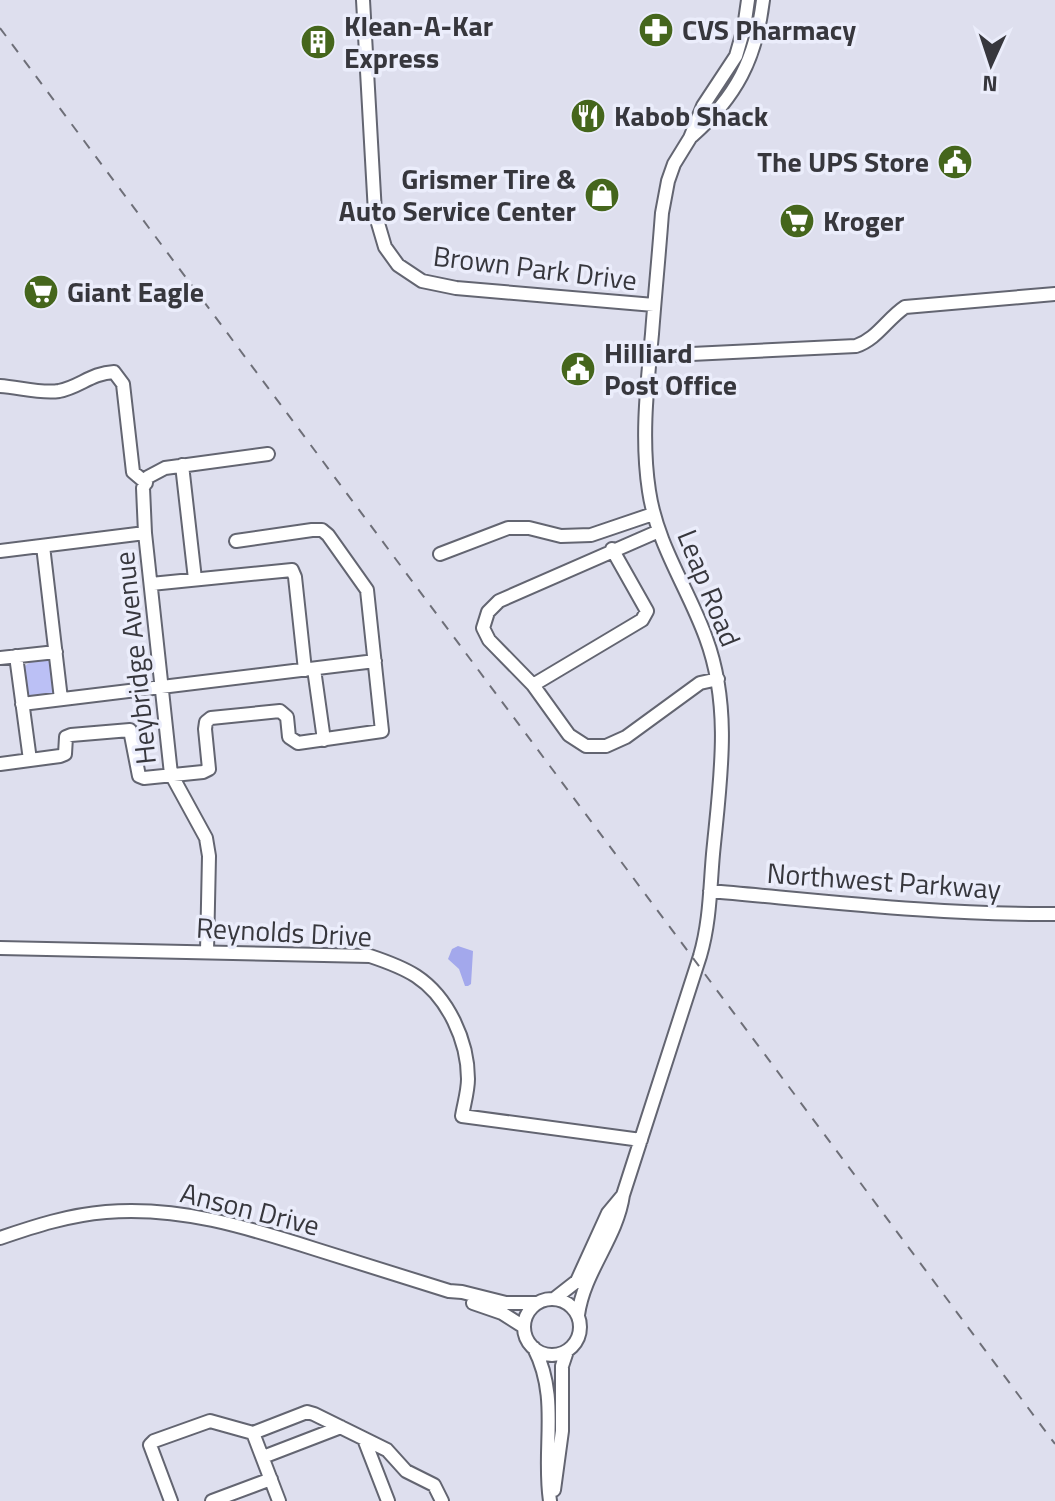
<svg xmlns="http://www.w3.org/2000/svg" width="1055" height="1501" font-family="'Titillium Web',sans-serif">
<style>
.green{fill:#bbc0f5}
.water{fill:#a3a8ec}
.lines{fill:none;stroke-linecap:round;stroke-linejoin:round}
.minor-casing{stroke:#636571;stroke-width:16}
.minor{stroke:#fff;stroke-width:12}
.rail{stroke:#6e6f78;stroke-width:2;stroke-dasharray:10 10;stroke-linecap:butt}
.labels{text-anchor:middle;stroke-width:7;stroke-linejoin:round;paint-order:stroke}
.poi-label{font-size:28px;font-weight:bold;fill:#37373d;stroke:#ebedfb;text-anchor:start}
.street-label{font-size:28px;fill:#37373d;stroke:#ebedfb}
</style>
<rect width="100%" height="100%" fill="#dedfee"/>
<!-- green -->
<path class="green" d="M 47,659 L 51,662 L 56,691 L 52,696 L 29,698 L 25,695 L 22,668 L 32,661 Z"/>
<!-- water -->
<path class="water" d="M 458,946 L 473,951 L 471,984 L 468,986 L 465,986 L 459,969 L 448,959 L 452,949 Z"/>
<g class="lines">
<defs>
<path id="minor" d="M 363,0 L 375,213 L 385,247 L 398,265 L 422,281 L 456,288 L 654,305
M 692,136 C 736,97 756,59 763,0
M 650,356 L 856,346 C 877,339 887,319 905,307 L 1055,294
M 0,386 C 18,387 41,394 59,391 C 80,387 91,373 114,372 L 123,384 L 133,472 L 146,483
M 182,465 L 195,579
M 659,531 L 499,601 L 488,612 L 483,628 L 489,640 L 533,685 L 569,735 L 586,746 L 606,746 L 626,737 L 700,683 L 718,679
M 43,546 L 61,699
M 0,551 L 145,533
M 440,554 L 508,528 L 529,528 L 561,536 L 591,535 L 653,514
M 151,584 L 292,570 L 295,577 L 305,670
M 16,656 L 30,760
M 0,658 L 56,652
M 314,669 L 324,740
M 533,685 L 642,620 L 647,611 L 612,549
M 22,704 L 375,661
M 0,764 L 60,756 L 65,754 L 66,737 L 71,735 L 130,730 L 139,776 L 144,778 L 203,772 L 209,769 L 205,729 L 206,722 L 211,718 L 280,711 L 287,717 L 289,737 L 298,743 L 382,731 L 367,590 L 328,535 L 322,530 L 312,530 L 236,541
M 710,891 C 824,901 940,915 1055,914
M 0,948 L 370,956 C 385,961 402,967 416,976 C 448,997 468,1041 468,1079 C 468,1091 464,1104 462,1116 L 641,1140
M 207,951 L 209,856 L 206,838 L 171,774 L 145,533 L 143,488 L 148,477 L 165,468 L 268,454
M 0,1238 C 35,1226 69,1215 106,1212 C 180,1206 246,1227 315,1249 C 360,1263 405,1277 449,1291 L 462,1292 L 506,1303 L 537,1303
M524 1327a28 28 0 1 1 56 0a28 28 0 1 1-56 0Z
M 554,1299 L 577,1281 L 608,1213 L 623,1195
M 473,1303 L 502,1313 L 524,1327
M 578,1315 C 584,1271 617,1238 623,1195 L 700,956 C 710,922 710,888 713,854 C 720,781 732,708 706,638 C 688,588 657,545 649,491 C 641,439 647,387 652,334 C 655,294 659,254 662,213 L 668,181 L 674,164 L 690,138 L 703,106 L 736,56 L 744,28 L 748,0
M 534,1348 C 560,1398 542,1448 550,1501
M 253,1433 L 307,1412 L 314,1414 L 387,1450 L 406,1471 L 434,1485 L 442,1501
M 364,1439 L 388,1501
M 263,1457 L 341,1427
M 554,1490 L 562,1431 L 562,1366 L 567,1351
M 171,1501 L 150,1445 L 154,1441 L 210,1421 L 253,1433 L 279,1501
M 212,1501 L 271,1479"/>
</defs>
<!-- minor casing -->
<use href="#minor" class="minor-casing"/>
<!-- minor -->
<use href="#minor" class="minor"/>
<!-- rail -->
<path class="rail" d="M 0,28 L 1055,1444"/>
</g>
<!-- icons -->
<defs>
<symbol id="pharmacy-disc" viewBox="-11 -11 22 22"><circle r="9.5" fill="#45661c" stroke="#ebedfb"/><path d="M-2-6h4v4h4v4h-4v4h-4v-4h-4v-4h4Z" fill="#fff"/></symbol>
<symbol id="building-disc" viewBox="-11 -11 22 22"><circle r="9.5" fill="#45661c" stroke="#ebedfb"/><path d="M-4-6H4V6H1V3H-1V6H-4ZM-2.5-4.3h1.7v1.8h-1.7ZM.8-4.3h1.7v1.8H.8ZM-2.5-1h1.7V.8h-1.7ZM.8-1h1.7V.8H.8Z" fill="#fff"/></symbol>
<symbol id="restaurant-disc" viewBox="-11 -11 22 22"><circle r="9.5" fill="#45661c" stroke="#ebedfb"/><path d="M-5-6h1v4h1v-4h1v4h1v-4h1v5L-1.5 .5V6h-2V.5L-5-1ZM5-6V6H3V1.5H1.5Q1.5-4 5-6Z" fill="#fff"/></symbol>
<symbol id="civic-disc" viewBox="-11 -11 22 22"><circle r="9.5" fill="#45661c" stroke="#ebedfb"/><path d="M-.6-6.5H3V-4.5H.6V-3L4-1V1h2V6H-6V1h2V-1L-.6-3ZM-1.2 2.5V6h2.4V2.5Z" fill="#fff"/></symbol>
<symbol id="shop-disc" viewBox="-11 -11 22 22"><circle r="9.5" fill="#45661c" stroke="#ebedfb"/><path d="M-5-2.5h2.3a2.7 3.5 0 0 1 5.4 0H5L5.5 6h-11ZM-1.5-2.5h3a1.5 2.3 0 0 0-3 0Z" fill="#fff"/></symbol>
<symbol id="supermarket-disc" viewBox="-11 -11 22 22"><circle r="9.5" fill="#45661c" stroke="#ebedfb"/><path d="M-6-5.5h2.5l.6 2H6L4.5 2H-2.5L-4.4-4H-6ZM-1.5 3.2a1.3 1.3 0 1 0 .1 0ZM3 3.2a1.3 1.3 0 1 0 .1 0Z" fill="#fff"/></symbol>
</defs>
<g fill-rule="evenodd">
<use href="#pharmacy-disc" x="636" y="10" width="40" height="40"/>
<use href="#building-disc" x="298" y="22" width="40" height="40"/>
<use href="#restaurant-disc" x="568" y="96" width="40" height="40"/>
<use href="#civic-disc" x="935" y="142" width="40" height="40"/>
<use href="#shop-disc" x="582" y="175" width="40" height="40"/>
<use href="#supermarket-disc" x="777" y="201" width="40" height="40"/>
<use href="#supermarket-disc" x="21" y="272" width="40" height="40"/>
<use href="#civic-disc" x="558" y="349" width="40" height="40"/>
</g>
<g class="labels">
<!-- poi labels -->
<g class="poi-label">
<text x="344" y="36">Klean-A-Kar<tspan x="344" dy="32">Express</tspan></text>
<text x="682" y="40">CVS Pharmacy</text>
<text x="614" y="126">Kabob Shack</text>
<text x="929" y="172" text-anchor="end">The UPS Store</text>
<text x="576" y="189" text-anchor="end">Grismer Tire &amp;<tspan x="576" dy="32">Auto Service Center</tspan></text>
<text x="823" y="231">Kroger</text>
<text x="67" y="302">Giant Eagle</text>
<text x="604" y="363">Hilliard<tspan x="604" dy="32">Post Office</tspan></text>
</g>
<!-- street labels -->
<g class="street-label">
<text transform="translate(535 268) rotate(7)" y="10">Brown Park Drive</text>
<text transform="translate(709 588) rotate(68)" y="10">Leap Road</text>
<text transform="translate(135 658) rotate(-96)" y="10">Heybridge Avenue</text>
<text transform="translate(884 881) rotate(4)" y="10">Northwest Parkway</text>
<text transform="translate(284 932) rotate(3)" y="10">Reynolds Drive</text>
<text transform="translate(250 1209) rotate(14)" y="10">Anson Drive</text>
</g>
</g>
<!-- north arrow -->
<g transform="translate(991 64) rotate(183)" stroke="#ebedfb" stroke-width="6" paint-order="stroke">
<path d="M0-6L14 30L0 20L-14 30Z" fill="#37373d"/>
<text y="-12" font-size="22" font-weight="bold" text-anchor="middle" fill="#37373d">N</text>
</g>
</svg>
